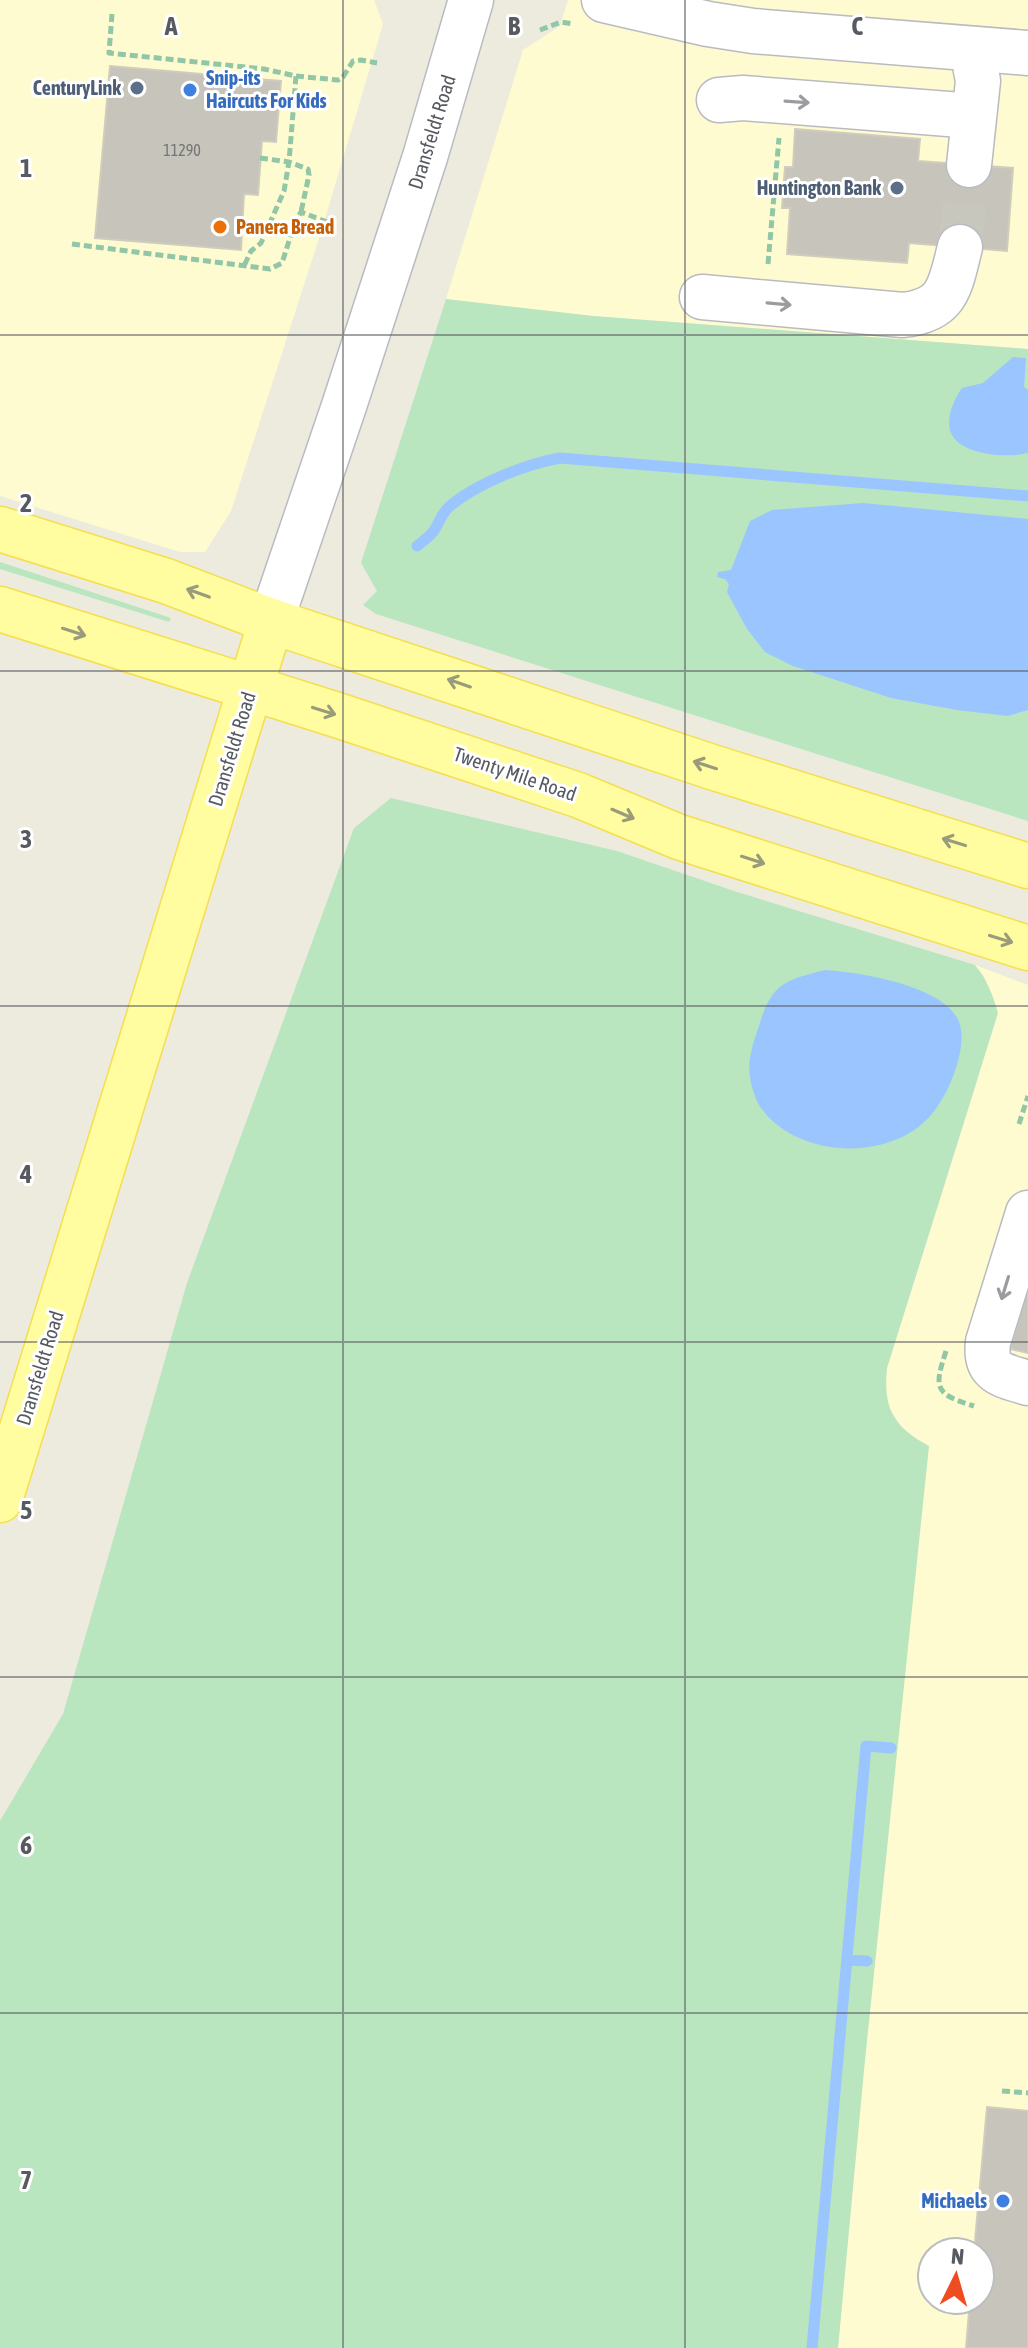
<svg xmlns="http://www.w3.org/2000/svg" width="1028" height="2348" font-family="'Asap Condensed',sans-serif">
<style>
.commercial{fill:#fffbd0;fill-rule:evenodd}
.green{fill:#b9e5bf}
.water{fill:#9bc5ff}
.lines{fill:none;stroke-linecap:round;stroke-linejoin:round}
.stream{stroke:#9bc5ff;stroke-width:11}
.building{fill:#c6c4bb;stroke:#d0cdbd;stroke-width:2}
.minor-tunnel{stroke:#c7c7be;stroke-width:44;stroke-dasharray:44 22;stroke-linecap:butt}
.minor-casing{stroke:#b9bbc1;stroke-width:47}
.major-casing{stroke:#f6de4d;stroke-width:47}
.path{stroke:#91c6a7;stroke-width:5;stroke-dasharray:8 4;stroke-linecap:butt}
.minor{stroke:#fff;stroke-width:44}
.major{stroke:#fffda0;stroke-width:44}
.oneway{stroke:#9a9ca0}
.oneway2{stroke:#9a9b7a}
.grid{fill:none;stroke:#575a60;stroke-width:2;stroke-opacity:0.55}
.service-dot{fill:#5c6f8a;stroke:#fff;stroke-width:3}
.shop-dot{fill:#3f7fe0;stroke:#fff;stroke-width:3}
.food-dot{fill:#e8710a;stroke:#fff;stroke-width:3}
.labels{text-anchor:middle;stroke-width:6;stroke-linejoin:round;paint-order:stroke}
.number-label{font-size:16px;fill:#737477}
.shop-label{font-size:20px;font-weight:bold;fill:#366cbe;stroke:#fff;text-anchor:start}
.service-label{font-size:20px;font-weight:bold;fill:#4e5e75;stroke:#fff;text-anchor:end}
.street-label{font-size:20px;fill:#575a60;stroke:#fff}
.food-label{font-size:20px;font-weight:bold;fill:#c56008;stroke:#fff;text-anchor:start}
.grid-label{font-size:26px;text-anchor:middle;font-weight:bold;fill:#575a60;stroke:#fff;stroke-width:6;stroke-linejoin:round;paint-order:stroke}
</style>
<rect width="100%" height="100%" fill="#ecebde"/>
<!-- commercial -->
<path class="commercial" d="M 0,0 L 374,0 L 383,24 L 322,229 L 231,511 L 205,552 L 180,552 L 0,496 Z
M 568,0 L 1028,0 L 1028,349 L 593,316 L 446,299 L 523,50 L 560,26 Z
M 975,965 L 1028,985 L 1028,2348 L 838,2348 L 917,1440 L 903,1429 L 887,1405 L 885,1386 L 887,1368 L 976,1085 L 994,1000 L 984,976 ZM 932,2252 L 980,2252 L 980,2300 L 932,2300 Z"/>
<!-- green -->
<path class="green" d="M 446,299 L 593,316 L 1028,349 L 1028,821 L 376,614 L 363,605 L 377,591 L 361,563 Z
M 0,562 L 171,618 L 169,622 L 0,569 Z
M 391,798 L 617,851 L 737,892 L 975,965 C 987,980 993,995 998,1013 L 887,1368 C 883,1408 893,1427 929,1446 L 865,2060 L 838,2348 L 0,2348 L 0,1821 L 63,1714 L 187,1283 L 354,828 Z"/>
<!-- water -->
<path class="water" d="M 1013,357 L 1026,358 L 1024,387 L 1028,390 L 1028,453 C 1008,458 964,456 952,435 C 944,421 954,399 962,388 L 983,383 Z
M 863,503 L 1028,519 L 1028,710 L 1008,716 L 957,710 L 891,698 L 793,666 L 765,652 L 747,629 L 727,592 L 729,584 L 725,579 L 717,577 L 718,572 L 731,570 L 750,521 L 772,510 Z
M 825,970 C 858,972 950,986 960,1025 C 963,1036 961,1051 958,1061 C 953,1080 943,1101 931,1115 C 890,1163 794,1159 759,1105 C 755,1098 751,1085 750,1077 C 747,1062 753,1043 758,1029 C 771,985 781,981 825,970 Z"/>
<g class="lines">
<!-- stream -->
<path class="stream" d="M 417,546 C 423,541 431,536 435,529 C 440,521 442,513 449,507 C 475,484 526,464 560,458 L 1028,496
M 847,1960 L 867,1961
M 812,2348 L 866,1746 L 891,1748"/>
</g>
<!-- building -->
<path class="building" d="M 110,66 L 281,81 L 276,142 L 262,141 L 258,195 L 244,194 L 241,250 L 95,238 Z
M 795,129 L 920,139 L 918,161 L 1013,168 L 1007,251 L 909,243 L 907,263 L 787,254 L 790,208 L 782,208 L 785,167 L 793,167 Z
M 1028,1272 L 1028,1353 L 1010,1349 L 1024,1301 L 1020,1299 Z
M 987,2107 L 1028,2111 L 1028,2348 L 966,2348 L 970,2300 L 980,2300 L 980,2252 L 974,2252 Z"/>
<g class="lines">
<!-- minor-tunnel -->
<path class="minor-tunnel" d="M 960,247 L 969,165"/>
<defs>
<path id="minor" d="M 604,0 L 708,24 L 753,31 L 1028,53
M 719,100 L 743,98 L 974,116
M 969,165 L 978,81 L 972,49
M 702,297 L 903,315 C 949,310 950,286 960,247
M 271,621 L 344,406 L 425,157 L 471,0
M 1028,1213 L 988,1342 C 984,1374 1003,1375 1028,1383"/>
<path id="major" d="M 0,529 L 166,581 L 271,621 L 712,767 L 1028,866
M 0,609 L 337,715 L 578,795 L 679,837 L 1028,948
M 0,1500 C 88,1206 179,913 271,621"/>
</defs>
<!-- minor casing -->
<use href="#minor" class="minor-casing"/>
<!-- major casing -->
<use href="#major" class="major-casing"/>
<!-- path -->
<path class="path" d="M 112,14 L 109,53 L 264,69 L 296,76 L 289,162 L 284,191 L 261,243 L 251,251 L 244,266
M 540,30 L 561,22 L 574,24
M 296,76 L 338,80 L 343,77 L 353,61 L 361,60 L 377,63
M 260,158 L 289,162 L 308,169 L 309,175 L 301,212
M 72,244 L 270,269 L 282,263 L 295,222 L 301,212 L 327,222
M 768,264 L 779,138
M 1019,1124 L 1028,1096
M 946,1351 C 934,1388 934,1394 974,1406
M 1002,2091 L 1028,2093"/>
<!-- minor -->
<use href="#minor" class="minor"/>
<!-- major -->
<use href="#major" class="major"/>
</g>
<!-- one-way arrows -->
<defs><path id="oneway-shaft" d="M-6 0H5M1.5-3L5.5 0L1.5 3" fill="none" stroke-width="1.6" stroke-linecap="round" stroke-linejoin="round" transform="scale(2)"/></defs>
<g class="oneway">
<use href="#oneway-shaft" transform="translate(797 102) rotate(4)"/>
<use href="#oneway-shaft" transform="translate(779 304) rotate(5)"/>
<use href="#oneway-shaft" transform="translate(1005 1288) rotate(107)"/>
</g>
<g class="oneway2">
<use href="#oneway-shaft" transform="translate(198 593) rotate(-160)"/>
<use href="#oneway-shaft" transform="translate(74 632) rotate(18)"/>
<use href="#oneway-shaft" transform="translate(459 683) rotate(-161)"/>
<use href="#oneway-shaft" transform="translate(324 711) rotate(17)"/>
<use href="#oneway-shaft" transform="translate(705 765) rotate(-162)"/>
<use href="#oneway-shaft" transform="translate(623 814) rotate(23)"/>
<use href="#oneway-shaft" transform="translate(954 842) rotate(-163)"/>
<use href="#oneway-shaft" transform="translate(753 860) rotate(18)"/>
<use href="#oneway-shaft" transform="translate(1001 939) rotate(17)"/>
</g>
<!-- grid -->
<path class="grid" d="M 343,0 L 343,2348M 685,0 L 685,2348M 0,335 L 1028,335M 0,671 L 1028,671M 0,1006 L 1028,1006M 0,1342 L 1028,1342M 0,1677 L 1028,1677M 0,2013 L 1028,2013"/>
<!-- markers -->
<g class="service-dot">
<circle cx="137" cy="88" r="8"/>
<circle cx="897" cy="188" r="8"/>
</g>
<g class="shop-dot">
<circle cx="190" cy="90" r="8"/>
<circle cx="1003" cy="2201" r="8"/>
</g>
<circle class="food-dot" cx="220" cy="227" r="8"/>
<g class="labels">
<!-- number labels -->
<g class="number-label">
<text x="182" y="156">11290</text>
</g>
<!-- shop labels -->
<g class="shop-label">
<text x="206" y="85">Snip-its<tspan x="206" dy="23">Haircuts For Kids</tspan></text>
<text x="987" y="2208" text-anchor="end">Michaels</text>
</g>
<!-- service labels -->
<g class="service-label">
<text x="121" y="95">CenturyLink</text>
<text x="881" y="195">Huntington Bank</text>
</g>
<!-- street labels -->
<g class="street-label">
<text transform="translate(432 132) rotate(-73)" y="7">Dransfeldt Road</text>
<text transform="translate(232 749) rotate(-73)" y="7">Dransfeldt Road</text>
<text transform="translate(515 774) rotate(19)" y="7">Twenty Mile Road</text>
<text transform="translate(40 1368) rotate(-73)" y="7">Dransfeldt Road</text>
</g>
<!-- food labels -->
<g class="food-label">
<text x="236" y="234">Panera Bread</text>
</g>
</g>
<g class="grid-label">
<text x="171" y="35">A</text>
<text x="514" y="35">B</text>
<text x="857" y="35">C</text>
<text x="26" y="177">1</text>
<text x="26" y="512">2</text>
<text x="26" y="848">3</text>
<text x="26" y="1183">4</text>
<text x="26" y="1519">5</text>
<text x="26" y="1854">6</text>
<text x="26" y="2189">7</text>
</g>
<!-- north arrow -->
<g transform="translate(956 2276) rotate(5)"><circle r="38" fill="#ffffff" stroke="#bcbdbf" stroke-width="2"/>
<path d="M0-6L14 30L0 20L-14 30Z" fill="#ef4d21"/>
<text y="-12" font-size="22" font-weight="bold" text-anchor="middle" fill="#575a60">N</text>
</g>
</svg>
